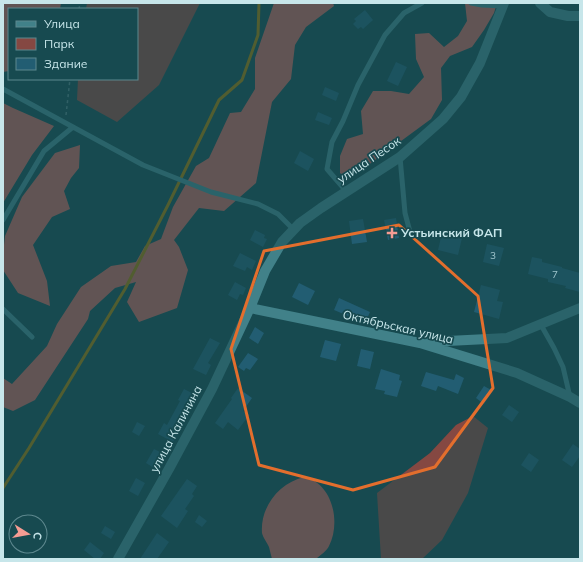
<svg xmlns="http://www.w3.org/2000/svg" width="583" height="562" font-family="Mulish,sans-serif">
<style>
.green{fill:#854842}
.forest{fill:#ba615a}
.lines{fill:none;stroke-linecap:round;stroke-linejoin:round}
.stream{stroke:#987409;stroke-width:3}
.building{fill:#225d72}
.path{stroke:#4f7b81;stroke-width:1.5;stroke-dasharray:3 3;stroke-linecap:butt}
.lane{stroke:#418189;stroke-width:5}
.street{stroke:#418189;stroke-width:10}
.marked{fill:none;stroke:#e36e2d;stroke-width:3;stroke-linejoin:round}
.poi-dot{fill:#f59c93;stroke:#174a50;stroke-width:1.5}
.labels{text-anchor:middle;stroke-width:3.5;stroke-linejoin:round;paint-order:stroke}
.number-label{font-size:10px;fill:#9ec4cc}
.street-label{font-size:12px;fill:#c7e6ea;stroke:#174a50}
.poi-label{font-size:12px;font-weight:bold;fill:#c7e6ea;stroke:#174a50;text-anchor:start}
</style>
<rect width="100%" height="100%" fill="#174a50"/>
<!-- green -->
<path class="green" d="M 87,3 L 200,3 L 159,85 L 117,122 L 77,100 L 78,79 L 137,79 L 137,9 L 86,9 Z
M 473,416 L 488,428 L 468,493 L 442,540 L 422,559 L 381,559 L 377,493 L 430,453 L 456,425 Z"/>
<!-- forest -->
<path class="forest" d="M 3,3 L 61,3 L 60,9 L 9,9 L 9,71 L 3,72 Z
M 274,3 L 333,3 L 334,6 L 306,27 L 295,45 L 291,79 L 272,102 L 256,183 L 224,211 L 199,208 L 174,240 L 179,247 L 188,270 L 177,308 L 139,322 L 127,302 L 136,282 L 115,288 L 90,311 L 88,319 L 35,400 L 13,411 L 3,407 L 3,378 L 12,384 L 47,346 L 57,324 L 81,287 L 111,266 L 136,262 L 145,246 L 161,239 L 173,207 L 196,166 L 209,158 L 230,113 L 241,112 L 255,89 L 255,58 Z
M 465,3 L 497,3 L 494,13 L 484,30 L 472,47 L 450,56 L 441,68 L 442,100 L 431,119 L 348,180 L 340,173 L 340,156 L 347,139 L 363,134 L 361,111 L 373,91 L 391,91 L 409,94 L 424,77 L 416,59 L 415,34 L 429,33 L 444,47 L 458,36 L 467,21 Z
M 3,103 L 13,108 L 54,126 L 32,155 L 3,203 Z
M 80,145 L 79,168 L 71,178 L 64,191 L 70,209 L 52,217 L 33,245 L 47,281 L 50,306 L 18,293 L 3,270 L 3,254 L 5,236 L 22,197 L 55,153 Z
M 304,477 C 333,483 341,523 329,546 C 327,551 320,555 316,559 L 272,559 C 271,555 270,551 269,547 C 267,542 263,538 262,533 C 260,507 279,483 304,477 Z"/>
<g class="lines">
<!-- stream -->
<path class="stream" d="M 3,488 L 29,448 L 125,289 L 168,205 L 219,100 L 242,80 L 258,35 L 259,3"/>
</g>
<!-- building -->
<path class="building" d="M 365,10 L 373,20 L 363,29 L 361,27 L 358,29 L 353,24 L 356,21 L 354,19 Z
M 396,62 L 407,67 L 398,86 L 387,81 Z
M 325,87 L 339,93 L 336,101 L 322,95 Z
M 318,112 L 332,118 L 329,125 L 315,120 Z
M 300,151 L 314,159 L 308,171 L 294,163 Z
M 396,218 L 399,238 L 388,240 L 384,220 Z
M 363,219 L 367,242 L 352,244 L 349,221 Z
M 255,230 L 265,235 L 264,238 L 267,239 L 263,247 L 250,240 Z
M 442,233 L 462,238 L 458,255 L 438,250 Z
M 487,244 L 504,248 L 499,266 L 483,262 Z
M 240,253 L 256,261 L 252,270 L 247,267 L 245,271 L 233,266 Z
M 532,257 L 542,259 L 542,262 L 562,267 L 562,268 L 580,273 L 580,292 L 565,288 L 566,286 L 548,282 L 548,279 L 528,274 Z
M 235,282 L 246,288 L 243,295 L 240,294 L 237,300 L 228,295 Z
M 299,283 L 315,291 L 308,305 L 292,297 Z
M 481,285 L 500,290 L 497,301 L 503,302 L 499,319 L 474,312 Z
M 339,298 L 370,312 L 365,323 L 334,310 Z
M 255,327 L 264,333 L 258,344 L 249,338 Z
M 210,338 L 220,343 L 208,363 L 211,365 L 206,375 L 193,369 Z
M 325,340 L 341,344 L 336,361 L 320,357 Z
M 361,349 L 374,352 L 370,369 L 357,366 Z
M 248,353 L 258,359 L 250,370 L 246,368 L 244,371 L 238,367 Z
M 381,369 L 400,375 L 399,380 L 402,381 L 397,397 L 384,394 L 385,391 L 375,389 Z
M 426,372 L 454,380 L 456,374 L 464,378 L 458,394 L 438,386 L 436,391 L 421,386 Z
M 484,386 L 493,391 L 484,404 L 476,398 Z
M 238,388 L 252,398 L 243,411 L 249,415 L 238,430 L 228,422 L 223,429 L 215,423 L 232,399 L 231,398 Z
M 184,389 L 198,396 L 173,442 L 158,434 L 164,423 L 167,425 L 180,401 L 178,400 Z
M 509,405 L 519,412 L 512,422 L 502,415 Z
M 137,422 L 145,426 L 139,436 L 132,432 Z
M 573,444 L 580,449 L 580,456 L 572,467 L 562,460 Z
M 154,449 L 162,453 L 154,468 L 146,463 Z
M 529,453 L 539,460 L 531,472 L 521,465 Z
M 136,478 L 145,483 L 138,496 L 129,491 Z
M 187,479 L 197,486 L 192,494 L 194,496 L 185,509 L 188,511 L 177,528 L 161,516 Z
M 199,515 L 207,521 L 202,527 L 195,522 Z
M 105,526 L 115,532 L 111,539 L 101,533 Z
M 157,533 L 169,542 L 157,559 L 140,559 Z
M 90,542 L 104,553 L 100,559 L 95,559 L 84,550 Z"/>
<g class="lines">
<!-- path -->
<path class="path" d="M 79,9 L 80,3
M 66,115 L 70,79"/>
<!-- lane -->
<path class="lane" d="M 471,3 L 482,5 L 503,6
M 3,89 L 143,165 L 211,192 L 258,204 L 278,214 L 294,230
M 400,157 L 405,213 L 410,232
M 346,191 L 327,169 L 332,142 L 343,121 L 358,85 L 385,35 L 404,13 L 422,3
M 3,220 L 44,151 L 73,127
M 3,309 L 32,337
M 541,325 L 554,348 L 563,367 L 570,397"/>
<!-- street -->
<path class="street" d="M 540,3 L 550,12 L 568,16 L 580,16
M 250,308 L 420,343 L 517,373 L 570,397 L 580,403
M 428,342 L 507,338 L 580,308
M 118,559 L 170,467 L 212,389 L 250,308 L 265,271 L 282,242 L 300,223 L 321,208 L 400,157 L 443,119 L 461,97 L 480,63 L 504,3"/>
</g>
<!-- marked area -->
<path d="M0 0H583V562H0ZM 399,225 L 478,296 L 493,388 L 435,467 L 353,490 L 259,465 L 231,349 L 264,251 Z" fill="#174a50" fill-opacity=".55" fill-rule="evenodd"/>
<path class="marked" d="M 399,225 L 478,296 L 493,388 L 435,467 L 353,490 L 259,465 L 231,349 L 264,251 Z"/>
<!-- markers -->
<path class="poi-dot" d="M390 227h4v4h4v4h-4v4h-4v-4h-4v-4h4z"/>
<g class="labels">
<!-- number labels -->
<g class="number-label">
<text x="493" y="259">3</text>
<text x="555" y="278">7</text>
</g>
<!-- street labels -->
<g class="street-label">
<text transform="translate(369 160) rotate(-34)" y="4">улица Песок</text>
<text transform="translate(398 327) rotate(13)" y="4">Октябрьская улица</text>
<text transform="translate(176 429) rotate(-62)" y="4">улица Калинина</text>
</g>
<!-- poi labels -->
<g class="poi-label">
<text x="401" y="237">Устьинский ФАП</text>
</g>
</g>
<!-- border -->
<rect width="583" height="562" fill="none" stroke="#c7e6ea" stroke-width="8"/>
<!-- legend -->
<rect x="8" y="8" width="130" height="72" fill="#174a50" stroke="#5d888e"/>
<rect x="16" y="21" width="20" height="6" fill="#418189" stroke="#5d888e"/>
<text x="44" y="28" font-size="12" fill="#c7e6ea">Улица</text>
<rect x="16" y="38" width="20" height="12" fill="#854842" stroke="#5d888e"/>
<text x="44" y="48" font-size="12" fill="#c7e6ea">Парк</text>
<rect x="16" y="58" width="20" height="12" fill="#225d72" stroke="#5d888e"/>
<text x="44" y="68" font-size="12" fill="#c7e6ea">Здание</text>
<!-- north arrow -->
<g transform="translate(28 534) rotate(101)"><circle r="19" fill="#174a50" stroke="#5d888e"/>
<path d="M0-3L7 15L0 10L-7 15Z" fill="#f59c93"/>
<text y="-6" font-size="11" font-weight="bold" text-anchor="middle" fill="#c7e6ea">С</text>
</g>
</svg>
